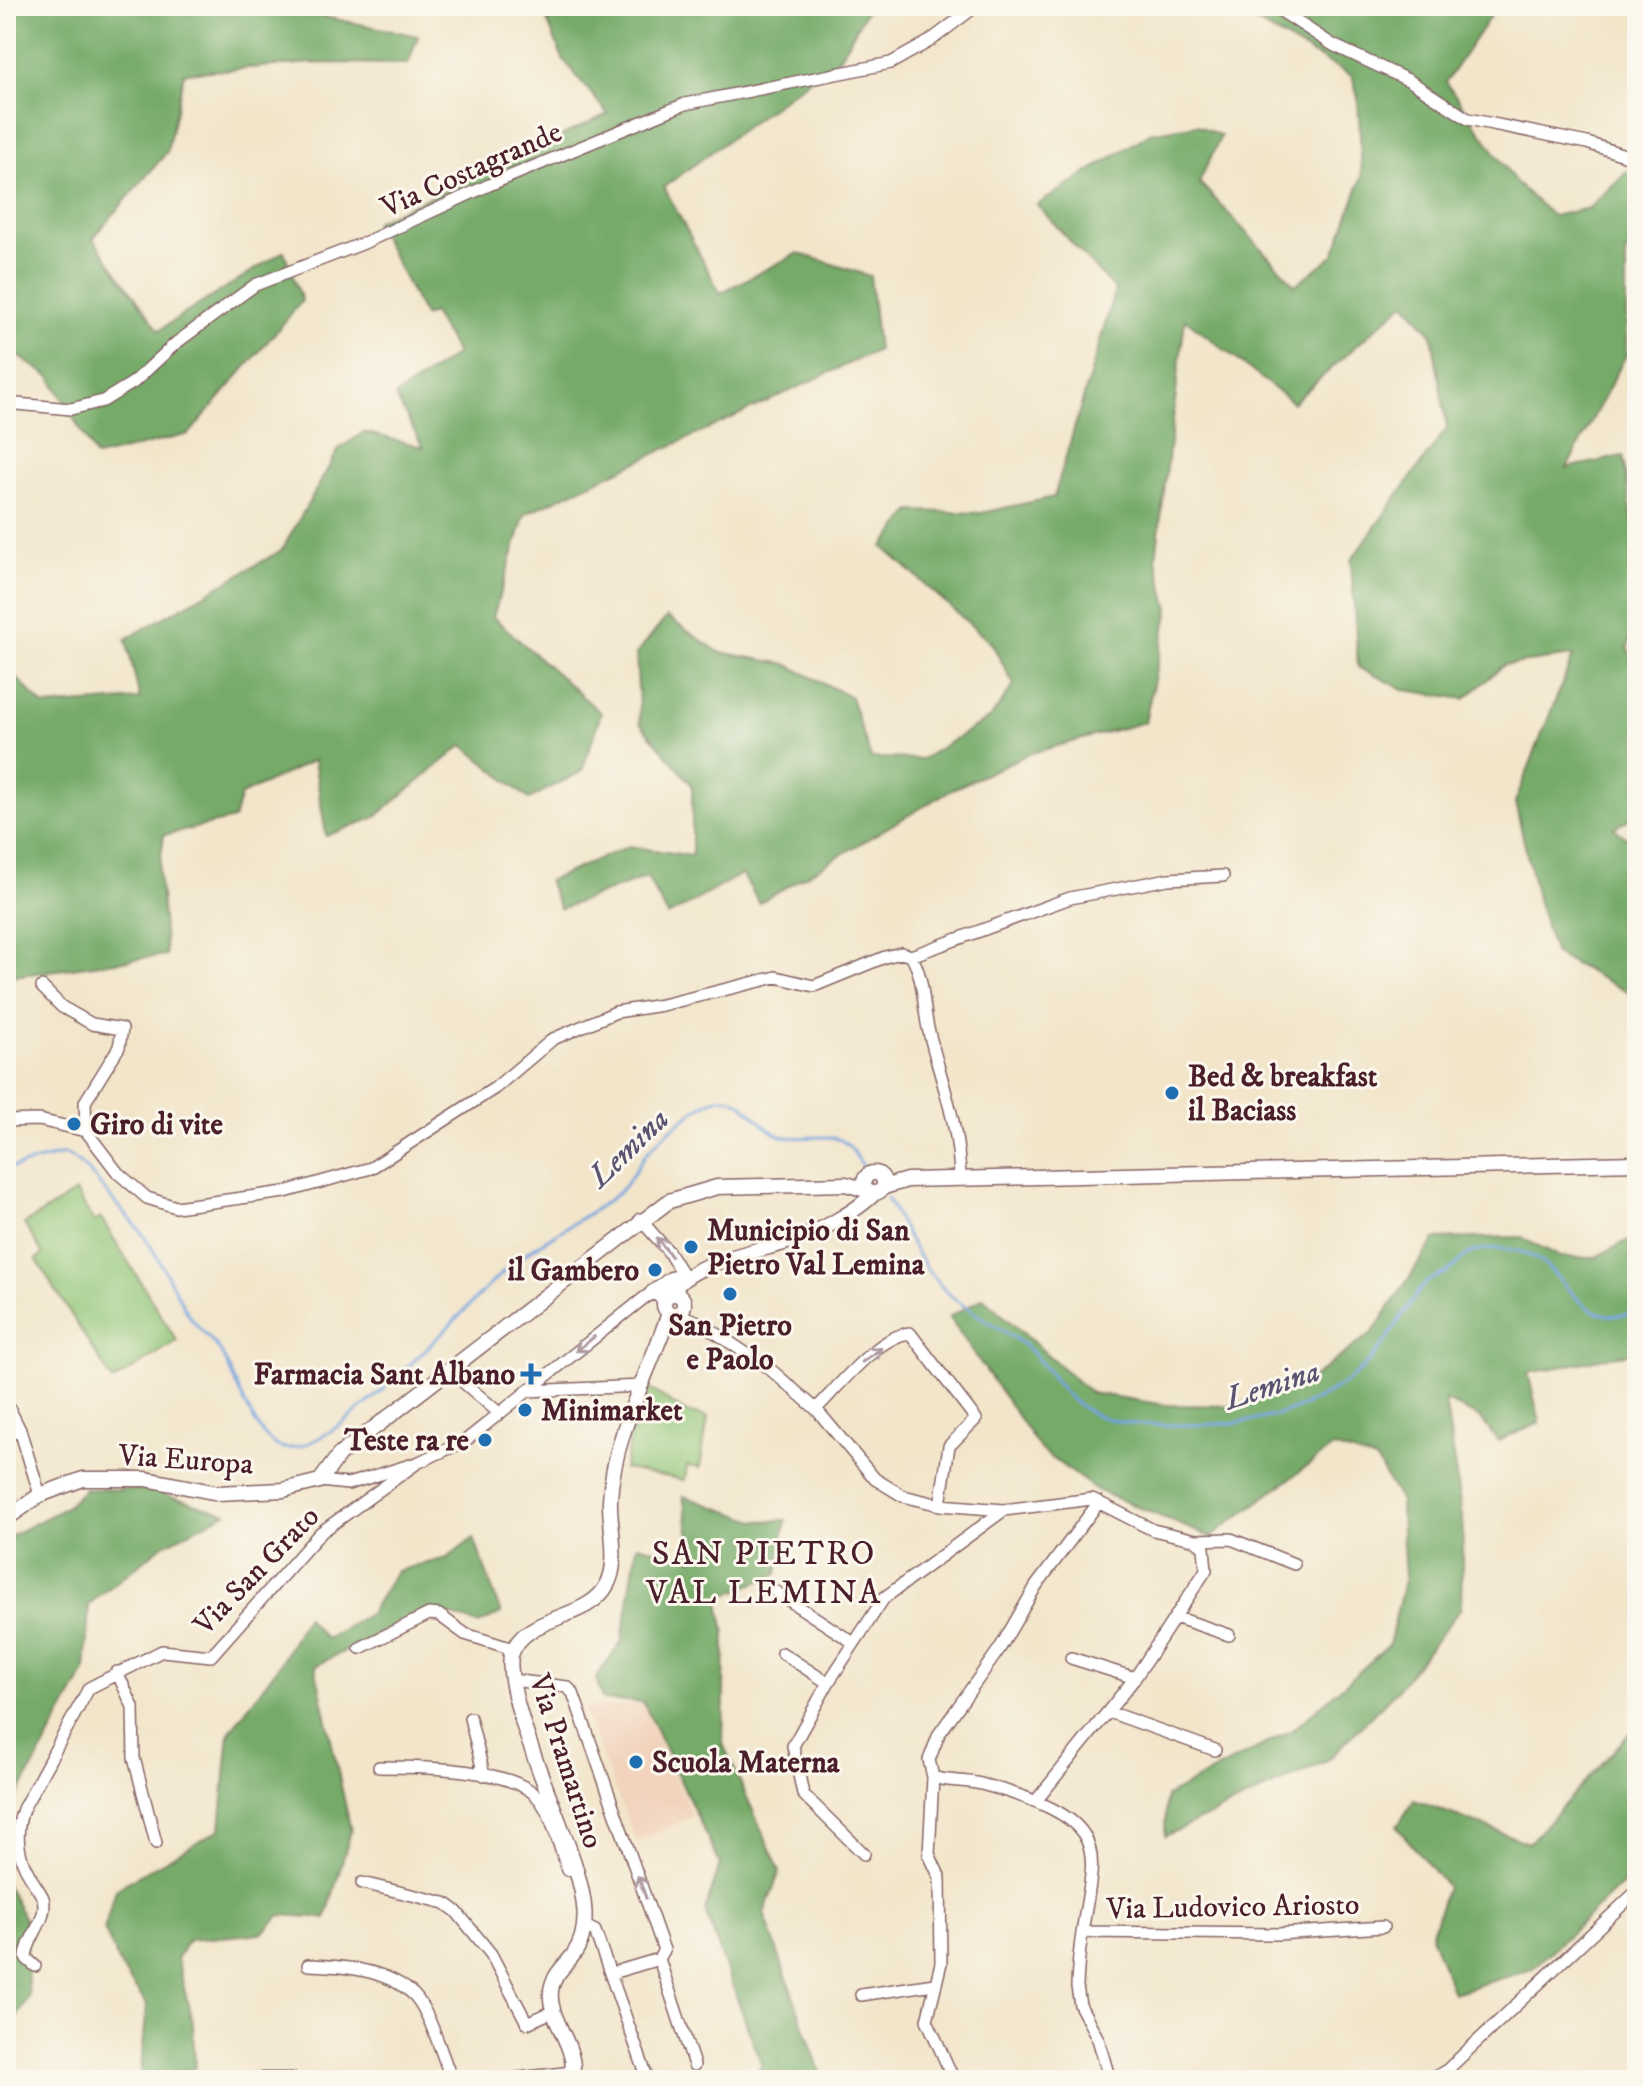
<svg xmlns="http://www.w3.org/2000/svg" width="1643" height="2086" font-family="'IM FELL DW Pica',serif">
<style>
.built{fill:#f2d4be}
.green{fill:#91c577;stroke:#6e7251;stroke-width:2}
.forest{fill:#74aa68;stroke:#5f644a;stroke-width:2}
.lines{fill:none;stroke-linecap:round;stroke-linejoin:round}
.stream{stroke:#73a3dd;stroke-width:3}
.minor-casing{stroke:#856463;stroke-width:14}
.tertiary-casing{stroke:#856463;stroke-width:17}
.minor{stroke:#fff;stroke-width:11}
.tertiary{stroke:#fff;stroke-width:14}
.oneway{stroke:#ae9aa0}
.poi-dot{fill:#1f6fb2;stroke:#fbf7ec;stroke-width:3}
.labels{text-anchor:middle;stroke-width:6;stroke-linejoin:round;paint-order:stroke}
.street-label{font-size:30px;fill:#4a1f2b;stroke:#fbf7ec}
.poi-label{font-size:30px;font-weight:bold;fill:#4a1f2b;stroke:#fbf7ec;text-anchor:start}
.water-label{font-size:32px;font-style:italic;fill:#5a5472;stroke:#fbf7ec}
.quarter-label{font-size:34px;letter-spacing:2px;fill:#4a1f2b;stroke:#fbf7ec}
</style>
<rect width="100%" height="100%" fill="#fbf7ec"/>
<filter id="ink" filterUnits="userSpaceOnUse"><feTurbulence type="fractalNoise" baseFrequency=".0125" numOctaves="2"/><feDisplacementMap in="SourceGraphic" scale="16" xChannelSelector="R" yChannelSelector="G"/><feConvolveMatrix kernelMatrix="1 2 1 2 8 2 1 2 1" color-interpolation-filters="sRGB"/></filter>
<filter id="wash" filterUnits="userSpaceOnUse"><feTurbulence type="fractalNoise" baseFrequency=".006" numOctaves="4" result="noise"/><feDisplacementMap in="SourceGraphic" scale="32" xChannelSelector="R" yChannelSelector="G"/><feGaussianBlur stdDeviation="1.8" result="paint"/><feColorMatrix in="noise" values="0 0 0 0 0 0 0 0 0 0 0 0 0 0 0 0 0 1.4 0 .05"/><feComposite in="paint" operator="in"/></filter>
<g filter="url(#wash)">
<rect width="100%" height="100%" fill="#f2e5ca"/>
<!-- built -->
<path class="built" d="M 642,1704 L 693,1816 L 636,1842 L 583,1708 Z"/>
<!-- green -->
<path class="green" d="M 76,1192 L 94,1222 L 101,1218 L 177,1341 L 113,1381 L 36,1259 L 43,1254 L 24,1224 Z
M 649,1388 L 685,1412 L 708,1417 L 700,1468 L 687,1466 L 685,1480 L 624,1469 L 635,1414 L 640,1414 Z"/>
<!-- forest -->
<path class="forest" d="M 6,6 L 272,6 L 418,36 L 408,64 L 314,63 L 184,73 L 167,152 L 93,238 L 159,330 L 284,251 L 302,301 L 189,434 L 96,457 L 50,377 L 6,348 Z
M 541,6 L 869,6 L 840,57 L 664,187 L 720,293 L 798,253 L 870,276 L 878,350 L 525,514 L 493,617 L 601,713 L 582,771 L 529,799 L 463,745 L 374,818 L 326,836 L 314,760 L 241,795 L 234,819 L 164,835 L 159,871 L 166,955 L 6,977 L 6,671 L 12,673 L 44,706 L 140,699 L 126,639 L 282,550 L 339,449 L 364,432 L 423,447 L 395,396 L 457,354 L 433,313 L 424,316 L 375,222 L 608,114 L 563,59 Z
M 1239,6 L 1511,6 L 1493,12 L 1446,82 L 1517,184 L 1553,216 L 1589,208 L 1627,171 L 1637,172 L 1637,240 L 1626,253 L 1626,355 L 1567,468 L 1623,456 L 1637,553 L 1637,589 L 1628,649 L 1637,667 L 1637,815 L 1614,828 L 1637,846 L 1637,997 L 1555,954 L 1538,903 L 1515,802 L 1573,656 L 1504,665 L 1465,699 L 1405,690 L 1358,667 L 1351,560 L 1447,428 L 1432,335 L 1405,302 L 1293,403 L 1185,319 L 1156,558 L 1169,609 L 1145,722 L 1028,754 L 955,788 L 759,903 L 742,874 L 668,916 L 647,877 L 560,909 L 548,881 L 629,846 L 692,856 L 692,785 L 640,723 L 636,654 L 667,617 L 719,652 L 786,664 L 851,697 L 871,758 L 922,759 L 991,717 L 1014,685 L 992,644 L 883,547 L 911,511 L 981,513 L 1054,497 L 1115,290 L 1037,205 L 1150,133 L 1197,125 L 1221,136 L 1199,182 L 1295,285 L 1334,255 L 1362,177 L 1358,98 L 1352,76 L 1236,11 Z
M 1637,1236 L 1637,1352 L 1528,1373 L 1540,1423 L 1498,1441 L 1480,1418 L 1445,1400 L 1463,1524 L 1461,1608 L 1396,1691 L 1327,1761 L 1165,1836 L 1166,1796 L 1294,1729 L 1389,1645 L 1405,1577 L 1400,1500 L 1376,1460 L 1333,1447 L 1210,1537 L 1097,1490 L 1041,1450 L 949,1317 L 983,1298 L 1091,1393 L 1166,1405 L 1237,1406 L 1315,1376 L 1373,1332 L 1435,1239 L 1520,1237 L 1561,1257 L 1594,1258 Z
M 85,1489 L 150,1490 L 226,1513 L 162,1546 L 89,1604 L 85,1671 L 15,1801 L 6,1871 L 6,1538 L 65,1508 Z
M 683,1496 L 756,1521 L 786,1520 L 777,1574 L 718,1598 L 725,1632 L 723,1744 L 780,1871 L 764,1913 L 823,2080 L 746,2080 L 762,2066 L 705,1911 L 720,1864 L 643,1702 L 602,1700 L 596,1678 L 622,1641 L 637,1545 L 694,1559 Z
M 474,1538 L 501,1614 L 478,1624 L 428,1608 L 315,1666 L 351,1831 L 326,1918 L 280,1915 L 263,1933 L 188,1940 L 177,1959 L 193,2025 L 195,2068 L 176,2073 L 176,2080 L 140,2080 L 147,2005 L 122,1969 L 104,1929 L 116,1889 L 220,1829 L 229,1733 L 280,1664 L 306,1617 L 326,1639 L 370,1613 L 396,1571 L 447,1558 Z
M 1637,1725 L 1637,1870 L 1532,1969 L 1453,1993 L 1431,1935 L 1447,1887 L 1397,1827 L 1414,1800 L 1529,1843 Z
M 6,1884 L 24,1917 L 29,1997 L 6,2035 Z"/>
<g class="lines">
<!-- stream -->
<path class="stream" d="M 6,1169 L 65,1154 C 86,1165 97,1181 112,1199 C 119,1209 129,1217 136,1226 C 158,1252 171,1286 189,1315 C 197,1329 212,1338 220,1351 C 234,1374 254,1438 280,1447 C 331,1464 472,1297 512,1264 C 544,1238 581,1221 613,1197 C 629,1185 635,1169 646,1154 C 658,1139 700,1103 717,1099 C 744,1092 755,1124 776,1134 C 797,1144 829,1129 847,1144 C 854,1150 858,1161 865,1168
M 887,1198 C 905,1230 921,1269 949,1294 C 972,1314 1000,1327 1024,1345 C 1047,1364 1059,1395 1086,1410 C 1110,1424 1142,1425 1169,1425 C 1239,1425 1286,1423 1347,1381 C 1385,1355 1397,1316 1426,1283 C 1431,1278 1440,1276 1447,1272 C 1455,1267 1462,1257 1470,1253 C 1481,1249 1495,1248 1506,1249 C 1568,1253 1571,1336 1637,1311"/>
</g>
</g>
<g filter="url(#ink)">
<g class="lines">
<defs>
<path id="minor" d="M 1273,6 L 1333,45 L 1410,81 L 1468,119 L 1587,143 L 1637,159
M 6,403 L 71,409 L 103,401 L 134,382 L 176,343 L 255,285 L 364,243 L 489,185 L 685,104 L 891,63 L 930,41 L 976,6
M 911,956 C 924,976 923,1006 928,1028 C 941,1082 959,1123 960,1179
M 42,987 L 62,1007 L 92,1024 L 122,1029 L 119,1047 L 85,1102 L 86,1131 L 118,1173 L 147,1198 L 176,1207 L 285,1192 L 371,1168 L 495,1088 L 553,1039 L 616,1012 L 662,1005 L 776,977 L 814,986 L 885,957 L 901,953 L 911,956 L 1070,898 L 1168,879 L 1223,876
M 6,1121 L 39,1120 L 86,1131
M 640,1219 L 668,1251 L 684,1277
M 677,1314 L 701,1323 L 771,1370 L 816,1409 L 875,1479 L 903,1496 L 940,1505 L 1004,1510 L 1092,1499 L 1153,1530 L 1196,1540 L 1204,1548 L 1206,1570 L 1175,1617 L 1135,1678 L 1036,1801
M 448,1369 L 499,1413
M 527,1391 L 642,1386
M 6,1402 L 20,1430 L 40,1495
M 816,1409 C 838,1387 878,1336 910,1333 L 976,1419 L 949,1446 L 940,1505
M 6,1436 L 20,1430
M 320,1481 L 348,1484 L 417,1463 L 465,1441 L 644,1298 L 652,1293 L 664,1299
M 1099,1502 L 1036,1586 L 1000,1648 L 939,1734 L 929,1760 L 933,1777 C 948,1782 965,1780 981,1784 C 1143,1827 1080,1861 1077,1987 L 1080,2005 L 1098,2039 L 1110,2080
M 1196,1540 L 1231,1539 L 1294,1564
M 773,1590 L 854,1643
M 1175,1617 L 1229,1635
M 360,1648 L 429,1614 L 439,1615 L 465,1634 L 513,1649
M 782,1653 L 828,1683
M 1071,1658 L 1135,1678
M 117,1672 L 133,1707 L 134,1758 L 156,1843
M 512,1680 L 567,1687 L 573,1693 L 664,1950 L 659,1959
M 1109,1712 L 1215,1750
M 470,1718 L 484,1775
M 379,1767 C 417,1767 516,1767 540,1800 C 554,1819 559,1849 568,1870 L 576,1868
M 933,1777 L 929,1854 L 940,1878 L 941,1963 L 927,2020 L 954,2080
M 864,1854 L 803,1794 L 793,1746 L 828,1683 L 884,1598 L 1004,1510
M 362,1883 L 445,1903 L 456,1911 L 491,1954 L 527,2023 L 554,2011
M 585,1926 L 595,1931 L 648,2080
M 1083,1932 L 1278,1934 L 1383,1927
M 659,1959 L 694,2065
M 308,1965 C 343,1966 387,1969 414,1995 C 429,2010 443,2058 452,2080
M 35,1966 L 26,1958 C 26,1938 49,1920 43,1898 C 40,1891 33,1883 30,1876 C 17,1856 15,1832 23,1809 L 89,1688 L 162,1651 L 211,1656 L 320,1533 L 417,1463
M 612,1973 L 659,1959
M 861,1995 L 934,1984
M 1430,2080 L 1447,2070 L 1637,1891"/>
<path id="tertiary" d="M864 1183a10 10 0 1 1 20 0a10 10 0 1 1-20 0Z
M 884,1187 L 907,1180 L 1637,1163
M 652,1293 L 671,1279 L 684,1277
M664 1304a10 10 0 1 1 20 0a10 10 0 1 1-20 0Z
M 672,1294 C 685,1261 768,1250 800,1238 C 825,1229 856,1211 875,1193
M 6,1519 L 40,1495 L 83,1479 L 146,1479 L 218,1493 L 283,1490 L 320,1481 L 339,1455 L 669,1201 L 717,1187 L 846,1184 L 866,1190
M 260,2080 L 292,2080
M 515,2080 L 569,2074 L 573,2067 C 572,2041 548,2017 551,1991 C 552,1976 565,1966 573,1955 C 592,1929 584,1895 575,1866 C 561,1820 504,1697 511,1655 C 525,1613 587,1622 607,1585 C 620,1562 609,1525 610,1500 C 613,1435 649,1374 669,1313"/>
</defs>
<!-- minor casing -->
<use href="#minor" class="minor-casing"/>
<!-- tertiary casing -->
<use href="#tertiary" class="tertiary-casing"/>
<!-- minor -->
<use href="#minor" class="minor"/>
<!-- tertiary -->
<use href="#tertiary" class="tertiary"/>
</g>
<!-- one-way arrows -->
<defs><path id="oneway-shaft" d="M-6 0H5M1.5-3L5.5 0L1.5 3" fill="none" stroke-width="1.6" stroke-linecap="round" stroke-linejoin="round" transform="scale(2)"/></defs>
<g class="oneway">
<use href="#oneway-shaft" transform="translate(664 1247) rotate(-128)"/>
<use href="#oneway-shaft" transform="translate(585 1344) rotate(142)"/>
<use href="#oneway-shaft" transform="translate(872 1355) rotate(-36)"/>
<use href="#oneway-shaft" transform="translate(642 1887) rotate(-110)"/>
</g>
</g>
<!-- markers -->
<g class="poi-dot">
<circle cx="1172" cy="1093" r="8"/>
<circle cx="74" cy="1124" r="8"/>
<circle cx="691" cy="1247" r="8"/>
<circle cx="655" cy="1270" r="8"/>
<circle cx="730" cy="1294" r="8"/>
<path d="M527 1362h8v8h8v8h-8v8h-8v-8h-8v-8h8z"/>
<circle cx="525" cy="1410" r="8"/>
<circle cx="485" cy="1440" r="8"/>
<circle cx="636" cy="1762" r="8"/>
</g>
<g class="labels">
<!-- street labels -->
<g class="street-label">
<text transform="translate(471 169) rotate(-24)" y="10">Via Costagrande</text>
<text transform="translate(186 1459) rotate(4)" y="10">Via Europa</text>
<text transform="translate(256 1570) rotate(-46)" y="10">Via San Grato</text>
<text transform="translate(567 1761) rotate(72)" y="10">Via Pramartino</text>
<text transform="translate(1233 1906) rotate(-1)" y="10">Via Ludovico Ariosto</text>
</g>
<!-- poi labels -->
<g class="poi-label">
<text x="1188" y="1086">Bed &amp; breakfast<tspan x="1188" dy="34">il Baciass</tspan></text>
<text x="90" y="1134">Giro di vite</text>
<text x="707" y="1240">Municipio di San<tspan x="707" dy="34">Pietro Val Lemina</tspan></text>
<text x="639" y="1280" text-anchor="end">il Gambero</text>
<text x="730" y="1335" text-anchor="middle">San Pietro<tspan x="730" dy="34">e Paolo</tspan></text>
<text x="515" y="1384" text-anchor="end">Farmacia Sant Albano</text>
<text x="541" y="1420">Minimarket</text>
<text x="469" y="1450" text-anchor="end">Teste ra re</text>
<text x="652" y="1772">Scuola Materna</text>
</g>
<!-- water labels -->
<g class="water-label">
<text transform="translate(628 1147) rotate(-44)" y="11">Lemina</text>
<text transform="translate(1272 1384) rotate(-18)" y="11">Lemina</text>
</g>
<!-- quarter labels -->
<g class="quarter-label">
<text x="764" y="1564">SAN PIETRO<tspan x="764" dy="39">VAL LEMINA</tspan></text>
</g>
</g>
<!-- margin -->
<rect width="1643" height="2086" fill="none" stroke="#fbf7ec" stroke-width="32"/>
</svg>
